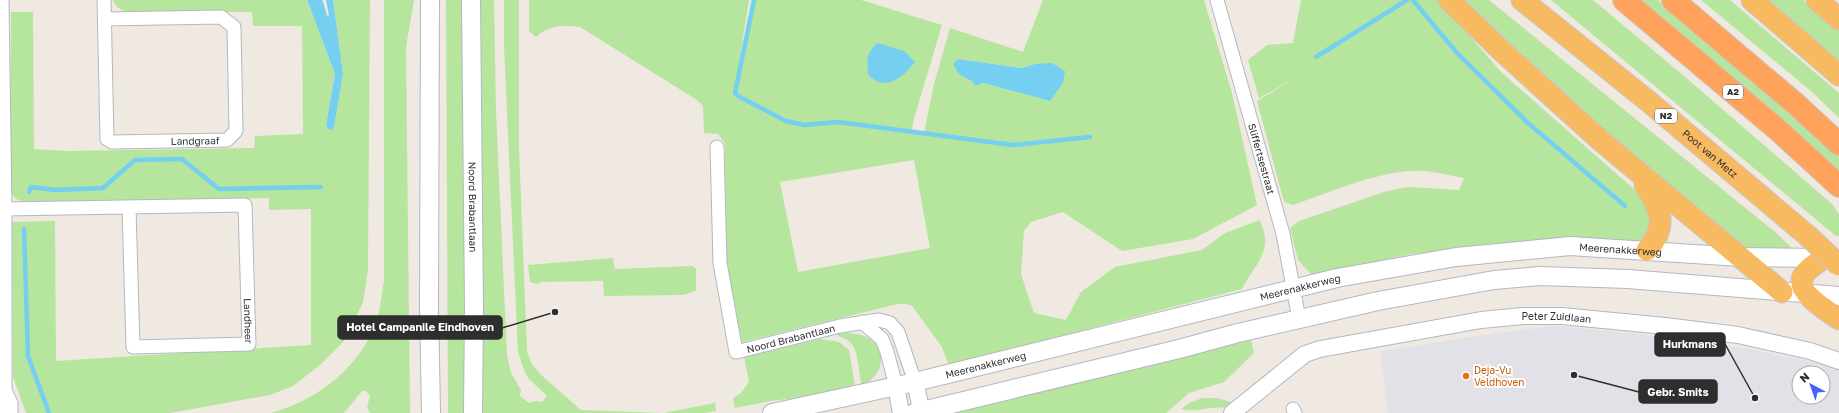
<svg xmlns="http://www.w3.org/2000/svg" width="1839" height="413" font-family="'Golos Text',sans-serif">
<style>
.industrial{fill:#e3e1e8;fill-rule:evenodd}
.green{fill:#b6e59e;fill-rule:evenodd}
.water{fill:#75cff0}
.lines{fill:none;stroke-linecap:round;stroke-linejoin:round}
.stream{stroke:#75cff0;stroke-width:4.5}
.minor-casing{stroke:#b4b7c1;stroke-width:15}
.tertiary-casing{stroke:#b4b7c1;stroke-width:18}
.secondary-casing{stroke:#b4b7c1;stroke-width:20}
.trunk-casing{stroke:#c9c9c9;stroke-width:23}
.motorway-casing{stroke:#c9c9c9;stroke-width:24}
.minor{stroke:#fff;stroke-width:13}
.tertiary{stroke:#fff;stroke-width:16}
.secondary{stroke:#fff;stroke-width:18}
.trunk{stroke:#f8ba60;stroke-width:21}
.motorway{stroke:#ffa35c;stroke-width:22}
.trunk-bridge-casing{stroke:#c9c9c9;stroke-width:23;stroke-linecap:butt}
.trunk-bridge{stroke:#f8ba60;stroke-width:21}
.food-dot{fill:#e8710a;stroke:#fff;stroke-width:1.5}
.labels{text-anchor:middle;stroke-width:4;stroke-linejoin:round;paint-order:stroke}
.shield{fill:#fff;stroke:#6d6d6d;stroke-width:1}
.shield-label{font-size:9px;font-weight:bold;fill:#2e2e2e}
.street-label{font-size:10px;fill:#2e2e2e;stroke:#fff}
.food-label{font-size:10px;fill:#c56008;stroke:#fff;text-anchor:start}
.leader{fill:none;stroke:#2e2e2e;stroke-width:1.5}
.callout-dot{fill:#2e2e2e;stroke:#fff;stroke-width:1.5}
.callout{fill:#2e2e2e;stroke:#2e2e2e;stroke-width:1.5}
.callout-label{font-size:11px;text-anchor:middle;font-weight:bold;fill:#fff}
</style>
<rect width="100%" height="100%" fill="#efe9e1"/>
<!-- industrial -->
<path class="industrial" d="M 1554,326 L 1631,333 L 1744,348 L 1836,367 L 1839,371 L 1839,413 L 1388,413 L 1380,351 L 1490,334 ZM 1799,373 L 1823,373 L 1823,397 L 1799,397 Z"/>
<!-- green -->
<path class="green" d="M 113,0 L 307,0 L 335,74 L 326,125 L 332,130 L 334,127 L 343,74 L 333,0 L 370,0 L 368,270 L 363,302 L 345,340 L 320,365 L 293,386 L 270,395 L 170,413 L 26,413 L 13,377 L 12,222 L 55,221 L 56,361 L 311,345 L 311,209 L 269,210 L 269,198 L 25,202 L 16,199 L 10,192 L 11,12 L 33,12 L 34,149 L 66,151 L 254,148 L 255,136 L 303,134 L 302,26 L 253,26 L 252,12 L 128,12 C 121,10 115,7 113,0 Z
M 384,0 L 414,0 L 406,47 L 410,413 L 370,413 L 367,408 L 370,395 L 366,391 L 362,391 L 344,413 L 271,413 C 319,400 365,364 378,315 C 381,304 382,292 384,281 Z
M 446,0 L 465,0 L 464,413 L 448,413 Z
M 476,0 L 494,0 L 496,112 L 507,356 L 511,373 L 521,390 L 520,396 L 529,403 L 534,401 L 542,402 L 547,396 L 528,378 L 524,370 L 518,352 L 504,47 L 504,0 L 519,0 L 519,149 L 527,352 L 532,364 L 539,373 L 581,410 L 663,413 L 715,403 L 716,411 L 704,413 L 482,413 Z
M 529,0 L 749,0 L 736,83 L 755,0 L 861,0 L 942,25 L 913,122 L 912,132 L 924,133 L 934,84 L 950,28 L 1023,52 L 1043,0 L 1204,0 L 1232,93 L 1257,205 L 1193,239 L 1122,251 L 1063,212 L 1031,222 L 1024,231 L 1021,274 L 1034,313 L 1066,320 L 1081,292 L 1115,267 L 1202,250 L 1225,233 L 1260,220 C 1261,225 1265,232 1265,238 C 1267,257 1250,272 1242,289 L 949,365 L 942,347 L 912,306 L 906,304 L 898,304 L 742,342 L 726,263 L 725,143 L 718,134 L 704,133 L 703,106 L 697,100 L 580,27 C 562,25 549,25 536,37 L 529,31 ZM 958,59 L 1022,68 L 1035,64 L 1050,101 L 983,83 L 975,86 L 973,82 L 959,74 ZM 914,160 L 930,248 L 798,272 L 780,182 Z
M 1301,0 L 1439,0 L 1501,72 L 1604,163 L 1643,197 L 1653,207 L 1650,232 L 1642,239 L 1635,242 L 1496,243 L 1406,255 L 1321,275 L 1311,274 L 1298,260 L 1290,228 L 1299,221 L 1387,191 L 1408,187 L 1459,190 L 1464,178 C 1451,176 1438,172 1425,171 C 1384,168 1331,192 1293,205 L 1284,202 L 1257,101 L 1295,78 L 1259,98 L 1248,60 L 1267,45 L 1293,43 Z
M 1454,0 L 1489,0 L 1775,232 L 1795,251 L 1744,251 Z
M 1551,0 L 1593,0 L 1684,76 L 1832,204 L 1839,214 L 1839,236 L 1836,236 Z
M 1638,0 L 1658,0 L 1792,114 L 1839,156 L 1839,173 Z
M 1701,0 L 1730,0 L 1839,93 L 1839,118 L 1812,92 Z
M 1769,0 L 1803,0 L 1839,30 L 1839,61 Z
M 613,258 L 615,269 L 694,266 L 694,268 L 696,268 L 696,291 L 683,295 L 604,296 L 603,281 L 542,282 L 537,284 L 530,282 L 528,265 Z
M 846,333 C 855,334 864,334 871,340 C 889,354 881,377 862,386 C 858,372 860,353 850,342 C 846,338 840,338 836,334 Z
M 820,339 L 839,342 L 849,350 L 855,387 L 811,396 L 771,401 L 735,408 L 733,398 L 741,393 L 749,382 L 744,357 Z
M 1251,340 L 1254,353 L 1224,382 L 1189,393 L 1166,413 L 950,413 Z
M 1202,398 L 1218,398 L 1236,404 C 1228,409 1221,407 1212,408 C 1200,409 1192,412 1181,409 L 1189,403 Z"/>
<!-- water -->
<path class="water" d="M 307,0 L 318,0 L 324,18 L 329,15 L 326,0 L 333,0 L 343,74 L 334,127 L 332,130 L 328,129 L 326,125 L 335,74 Z
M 878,43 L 904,51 L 915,62 C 907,72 897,83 883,83 C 879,83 873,79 869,76 C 866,63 866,51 878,43 Z
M 958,59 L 1022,68 L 1035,64 L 1052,63 L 1065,71 L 1063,83 L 1050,101 L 983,83 L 975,86 L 973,82 L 959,74 L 953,64 Z"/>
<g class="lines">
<!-- stream -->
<path class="stream" d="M 320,0 L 327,23
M 754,0 L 735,93 L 738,96 L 786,121 L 804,125 L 838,122 L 1013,145 L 1090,137
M 1413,0 L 1457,53 L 1527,122 L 1625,206
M 1316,57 L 1407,0
M 29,192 L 31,187 L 55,190 L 103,188 L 135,160 L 182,159 L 219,189 L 321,187
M 24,229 L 28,356 L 49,413"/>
<defs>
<g id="minor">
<path id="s1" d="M 104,0 L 107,139 L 112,142 L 227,140 L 236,131 L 234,27 L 221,17 L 105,19"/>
<path id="s2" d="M 1217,0 L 1283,234 L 1299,319"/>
<path id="s3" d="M 717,147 L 720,263 L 736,352 L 840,326 L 879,320 L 890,323 L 898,332 L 915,382"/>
<path id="s4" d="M 5,209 L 245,205 L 249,344 L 133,347 L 129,208"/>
<path d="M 862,322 L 882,339 L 887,352 L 896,386"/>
<path d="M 5,391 L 11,403 L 11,413"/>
<path d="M 1293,409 L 1295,413"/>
<path d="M 0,413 L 0,404 L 5,391 L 5,209 L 2,0"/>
</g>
<g id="tertiary">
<path d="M 915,382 L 922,413"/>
<path d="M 896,386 L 901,413"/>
<path id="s5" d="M 1232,413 L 1305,354 L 1320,349 L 1481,320 L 1523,316 L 1562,316 L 1665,326 L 1738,335 L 1810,351 L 1839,361"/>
</g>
<g id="secondary">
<path d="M 430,0 L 429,306 L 431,413"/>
<path id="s6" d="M 471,0 L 474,308 L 473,413"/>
<path id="s7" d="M 772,413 L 915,382 L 1337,278 L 1456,257 L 1570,246 L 1740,257 L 1830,258"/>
<path d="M 914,413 L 1179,349 L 1238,333 L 1378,301 L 1494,280 L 1540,276 L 1628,279 L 1839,296"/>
</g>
<g id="trunk">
<path d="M 1449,0 L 1504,53 L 1600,140 L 1782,292"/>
<path id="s8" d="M 1522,0 L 1648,101 L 1808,236"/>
<path d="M 1752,0 L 1839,75"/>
<path d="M 1817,0 L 1839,19"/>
<path d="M 1645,185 C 1660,209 1669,226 1647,250"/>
<path d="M 1824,258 C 1817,263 1803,271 1802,280 C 1799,294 1829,312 1839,319"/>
</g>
<path id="motorway" d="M 1624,0 L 1778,130 L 1839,186
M 1673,0 L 1798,106 L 1839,144"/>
</defs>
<!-- minor casing -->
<use href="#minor" class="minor-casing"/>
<!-- tertiary casing -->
<use href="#tertiary" class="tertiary-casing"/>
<!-- secondary casing -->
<use href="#secondary" class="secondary-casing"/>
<!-- trunk casing -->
<use href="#trunk" class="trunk-casing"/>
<!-- motorway casing -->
<use href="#motorway" class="motorway-casing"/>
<!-- minor -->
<use href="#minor" class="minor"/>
<!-- tertiary -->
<use href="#tertiary" class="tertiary"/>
<!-- secondary -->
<use href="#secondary" class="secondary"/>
<!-- trunk -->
<use href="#trunk" class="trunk"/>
<!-- motorway -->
<use href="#motorway" class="motorway"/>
<defs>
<path id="trunk-bridge" d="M 1808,236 L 1839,265"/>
</defs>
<!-- trunk-bridge casing -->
<use href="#trunk-bridge" class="trunk-bridge-casing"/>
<!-- trunk-bridge -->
<use href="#trunk-bridge" class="trunk-bridge"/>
</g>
<!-- markers -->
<circle class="food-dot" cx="1466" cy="376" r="4"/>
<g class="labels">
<!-- shield labels -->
<g class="shield">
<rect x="1723" y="85" width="20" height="14" rx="3"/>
<rect x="1655" y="109" width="22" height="14" rx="3"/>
</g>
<g class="shield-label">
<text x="1733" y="95">A2</text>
<text x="1666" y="119">N2</text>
</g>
<!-- street labels -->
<g class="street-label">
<text dy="4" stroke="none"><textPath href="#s1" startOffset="228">Landgraaf</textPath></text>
<text dy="4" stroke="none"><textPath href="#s8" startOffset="243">Poot van Metz</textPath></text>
<text dy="4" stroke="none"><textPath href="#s2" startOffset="165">Sliffertsestraat</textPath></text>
<text dy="4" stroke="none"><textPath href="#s6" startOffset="207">Noord Brabantlaan</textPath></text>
<text dy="4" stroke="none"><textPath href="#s7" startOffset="867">Meerenakkerweg</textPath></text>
<text dy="4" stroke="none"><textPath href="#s7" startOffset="543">Meerenakkerweg</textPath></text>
<text dy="4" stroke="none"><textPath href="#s4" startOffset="356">Landheer</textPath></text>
<text dy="4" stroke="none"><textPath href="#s5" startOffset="349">Peter Zuidlaan</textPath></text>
<text dy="4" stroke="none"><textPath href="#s3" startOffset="263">Noord Brabantlaan</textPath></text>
<text dy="4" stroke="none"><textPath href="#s7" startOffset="219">Meerenakkerweg</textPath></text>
</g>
<!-- food labels -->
<g class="food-label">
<text x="1474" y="374">Deja-Vu<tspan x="1474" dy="12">Veldhoven</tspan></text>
</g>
</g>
<!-- callouts -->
<path class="leader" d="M555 312L502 328M1755 398L1725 344M1574 375L1639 392"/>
<g class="callout-dot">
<circle cx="555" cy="312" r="4"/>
<circle cx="1755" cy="398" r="4"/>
<circle cx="1574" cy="375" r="4"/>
</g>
<g class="callout">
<rect x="338" y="316" width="164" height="23" rx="4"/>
<rect x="1655" y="333" width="70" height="23" rx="4"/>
<rect x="1639" y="380" width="78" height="23" rx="4"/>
</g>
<g class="callout-label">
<text x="420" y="331">Hotel Campanile Eindhoven</text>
<text x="1690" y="348">Hurkmans</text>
<text x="1678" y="396">Gebr. Smits</text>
</g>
<!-- north arrow -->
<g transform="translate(1811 385) rotate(319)"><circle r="19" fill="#ffffff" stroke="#ababab"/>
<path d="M0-3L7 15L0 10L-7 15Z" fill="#4264fb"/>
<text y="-6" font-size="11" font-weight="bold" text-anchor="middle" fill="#2e2e2e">N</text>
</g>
</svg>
